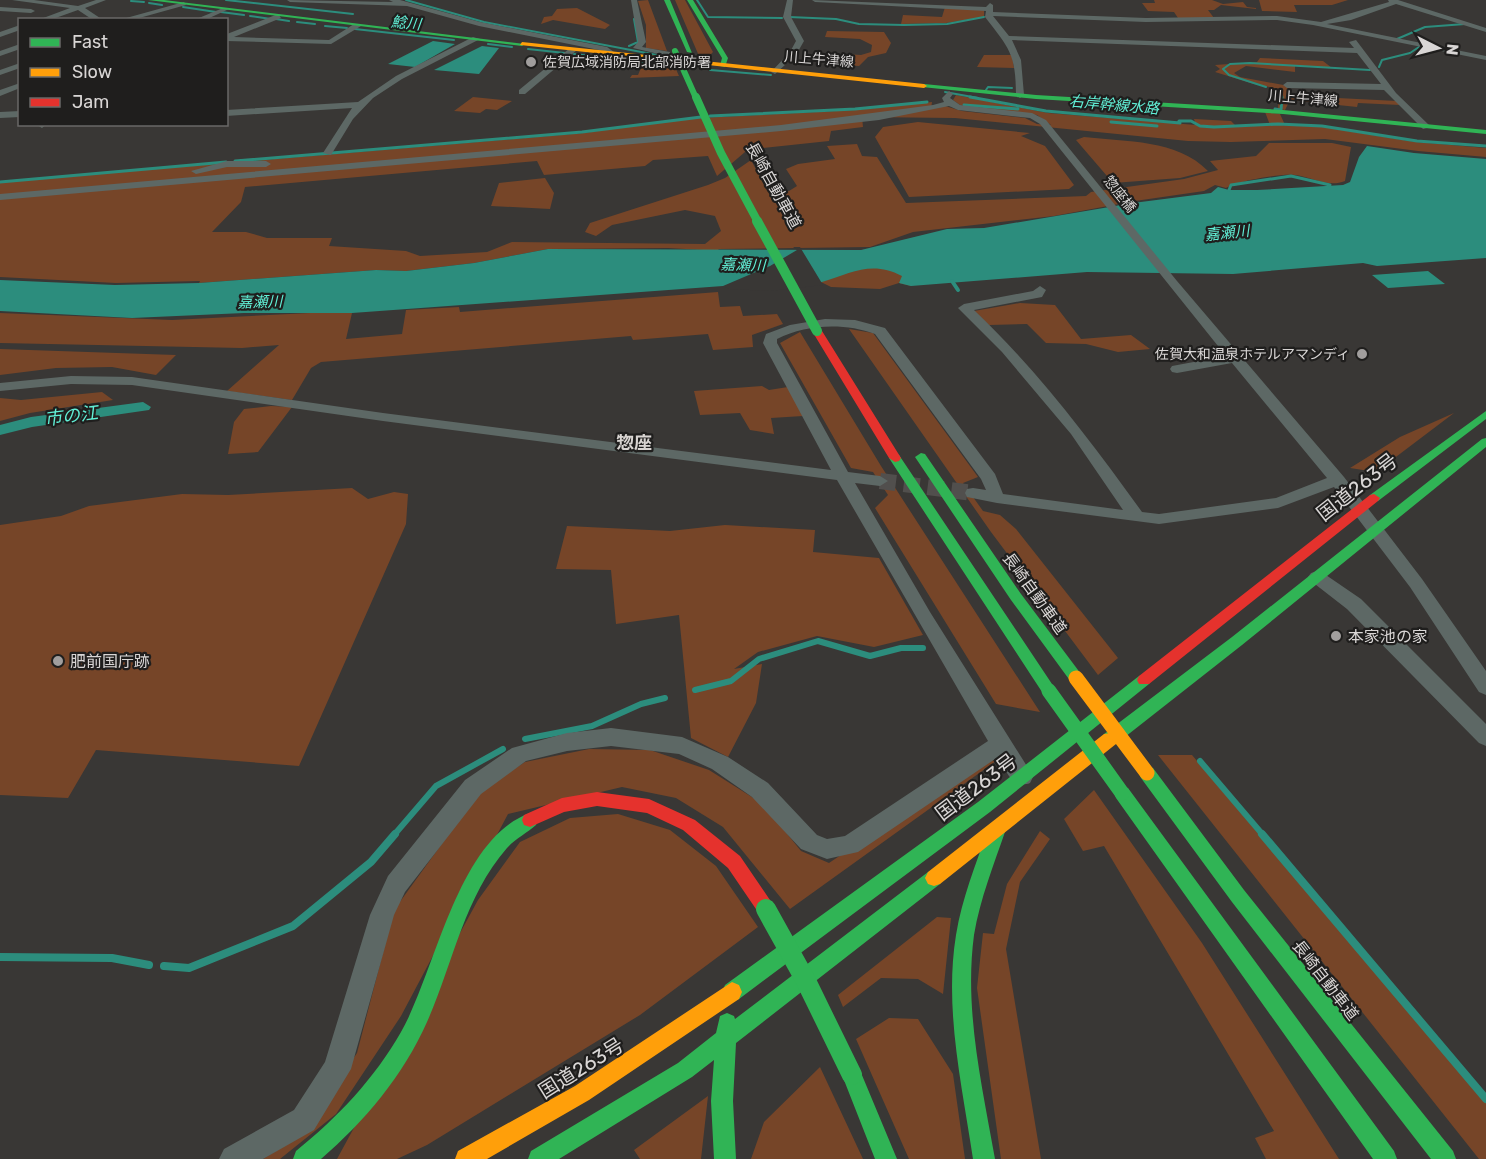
<svg xmlns="http://www.w3.org/2000/svg" width="1486" height="1159" font-family="Rubik,'Noto Sans JP',sans-serif">
<style>
.green{fill:#764528}
.water{fill:#2c8d7d}
.pier{fill:#393735}
.lines{fill:none;stroke-linecap:round;stroke-linejoin:round}
.stream-far4{stroke:#2c8d7d;stroke-width:2}
.stream-far3{stroke:#2c8d7d;stroke-width:3}
.stream-far2{stroke:#2c8d7d;stroke-width:4}
.stream-far1{stroke:#2c8d7d;stroke-width:6}
.stream{stroke:#2c8d7d;stroke-width:8}
.canal{fill:#2c8d7d;fill-rule:evenodd}
.street-tunnel{stroke:#514f4d;stroke-width:16;stroke-dasharray:16 8;stroke-linecap:butt}
.street{fill:#5d6865;fill-rule:evenodd}
.fast{fill:#30b455;fill-rule:evenodd}
.slow{fill:#ff9f0a;fill-rule:evenodd}
.jam{fill:#e5322d;fill-rule:evenodd}
.fast-bridge-far4{stroke:#30b455;stroke-width:6}
.fast-bridge-far3{stroke:#30b455;stroke-width:8}
.fast-bridge-far2{stroke:#30b455;stroke-width:10}
.fast-bridge-far1{stroke:#30b455;stroke-width:15}
.fast-bridge{stroke:#30b455;stroke-width:20}
.slow-bridge{stroke:#ff9f0a;stroke-width:15}
.poi-dot{fill:#a19e9d;stroke:#1f1e1d;stroke-width:2}
.labels{text-anchor:middle;stroke-width:4.5;stroke-linejoin:round;paint-order:stroke}
.far-street-label{font-size:14px;fill:#d9d6d5;stroke:#1f1e1d}
.far-poi-label{font-size:14px;fill:#d9d6d5;stroke:#1f1e1d;text-anchor:start}
.far-water-label{font-size:15px;font-style:italic;fill:#61efd6;stroke:#1f1e1d}
.street-label{font-size:16px;fill:#d9d6d5;stroke:#1f1e1d}
.poi-label{font-size:16px;fill:#d9d6d5;stroke:#1f1e1d;text-anchor:start}
.water-label{font-size:18px;font-style:italic;fill:#61efd6;stroke:#1f1e1d}
.neighbourhood-label{font-size:18px;font-weight:bold;fill:#d9d5d2;stroke:#1f1e1d}
.near-street-label{font-size:20px;fill:#d9d6d5;stroke:#1f1e1d}
</style>
<rect width="100%" height="100%" fill="#393735"/>
<!-- green -->
<path class="green" d="M 648,0 L 667,51 L 646,48 L 646,25 L 638,1 Z
M 675,0 L 685,0 L 713,52 L 710,55 L 699,56 Z
M 1154,0 L 1212,0 L 1223,4 L 1243,2 L 1247,7 L 1256,8 L 1256,9 L 1221,5 L 1214,10 L 1208,10 L 1214,18 L 1178,18 L 1174,12 L 1148,11 L 1142,3 L 1155,3 Z
M 1259,0 L 1348,0 L 1332,5 L 1294,5 L 1297,12 L 1262,11 Z
M 945,7 L 984,9 L 984,17 L 946,23 L 901,24 L 903,15 L 942,17 Z
M 577,8 L 610,25 L 605,29 L 553,20 L 541,24 L 544,17 L 552,16 L 557,9 Z
M 827,31 L 884,32 L 891,43 L 886,53 L 868,57 L 859,66 L 827,64 L 844,54 L 861,55 L 871,52 L 872,45 L 860,39 L 825,37 Z
M 984,55 L 1012,55 L 1014,68 L 977,67 Z
M 1260,58 L 1323,61 L 1332,68 L 1295,66 L 1295,72 L 1246,66 L 1234,73 L 1240,77 L 1289,86 L 1288,93 L 1298,96 L 1397,101 L 1400,105 L 1358,103 L 1357,107 L 1290,100 L 1285,110 L 1278,109 L 1279,89 L 1254,84 L 1215,72 L 1220,69 L 1215,65 L 1257,62 Z
M 643,63 L 675,67 L 679,76 L 630,78 L 632,75 L 638,75 Z
M 956,95 L 1048,113 L 1196,125 L 1194,119 L 1231,121 L 1237,127 L 1270,125 L 1265,112 L 1280,114 L 1285,125 L 1323,127 L 1416,142 L 1486,148 L 1486,157 L 1418,151 L 1325,139 L 1231,142 L 1188,141 L 955,118 L 862,117 L 863,127 L 831,131 L 829,141 L 763,148 L 759,140 L 717,176 L 708,156 L 653,160 L 645,166 L 544,175 L 537,161 L 245,187 L 241,202 L 212,232 L 246,232 L 267,238 L 332,238 L 329,246 L 406,251 L 420,256 L 487,252 L 512,242 L 705,244 L 721,231 L 715,216 L 685,210 L 612,225 L 596,236 L 585,232 L 590,223 L 708,185 L 725,178 L 751,160 L 768,192 L 789,191 L 797,186 L 786,169 L 798,164 L 835,159 L 827,146 L 857,144 L 862,156 L 877,157 L 906,203 L 1086,196 L 1091,192 L 1184,179 L 1218,170 L 1210,161 L 1256,156 L 1269,143 L 1332,143 L 1351,147 L 1345,181 C 1328,188 1312,177 1295,175 C 1282,173 1236,181 1226,188 L 1215,185 L 1204,191 L 1135,201 L 1054,216 L 913,232 L 870,247 L 718,249 L 720,251 L 668,248 L 548,249 L 474,263 L 406,271 L 376,270 L 199,283 L 200,281 L 116,283 L 0,277 L 0,182 L 584,133 L 678,119 L 856,110 L 932,102 L 931,109 L 945,106 L 962,111 L 1025,118 L 1037,124 L 1051,125 L 1037,115 L 960,105 L 953,100 Z
M 473,97 L 512,101 L 497,110 L 486,109 L 480,113 L 454,111 Z
M 918,122 L 1030,133 L 1021,136 L 1045,146 L 1074,185 L 1069,189 L 909,197 L 875,137 L 883,127 Z
M 1084,137 C 1126,142 1177,139 1208,171 L 1180,178 L 1113,183 L 1076,140 Z
M 545,178 L 554,193 L 550,209 L 491,206 L 499,183 Z
M 874,262 L 912,273 L 911,286 L 899,283 L 880,289 L 831,287 L 821,282 L 770,288 Z
M 718,292 L 720,307 L 740,306 L 743,316 L 777,314 L 783,324 L 752,335 L 753,347 L 713,350 L 708,334 L 633,340 L 631,336 L 321,362 L 311,368 L 292,400 L 227,391 L 279,345 L 242,348 L 0,343 L 0,313 L 172,320 L 330,312 L 352,313 L 346,339 L 402,334 L 406,310 L 459,307 L 460,312 Z
M 1020,303 L 1055,305 L 1081,339 L 1131,335 L 1150,349 L 1118,352 L 1086,344 L 1046,343 L 1027,324 L 989,325 L 974,311 Z
M 849,329 L 873,333 L 978,477 L 963,483 L 983,511 L 1000,515 L 1016,529 L 1118,658 L 1098,675 L 991,532 Z
M 800,332 L 881,466 L 1040,712 L 996,704 L 875,508 L 888,495 L 873,472 L 851,468 L 780,343 Z
M 0,349 L 176,355 L 156,375 L 112,367 L 56,368 L 0,375 Z
M 762,386 L 769,390 L 788,387 L 803,416 L 771,418 L 774,434 L 750,430 L 740,413 L 700,415 L 694,391 Z
M 102,392 L 113,400 L 30,413 L 0,421 L 0,398 L 21,400 Z
M 271,406 L 292,407 L 258,452 L 228,454 L 234,422 L 244,409 Z
M 1454,413 L 1376,472 L 1350,468 L 1400,437 Z
M 352,488 L 368,499 L 394,492 L 408,494 L 406,524 L 299,766 L 96,750 L 68,798 L 0,795 L 0,525 L 61,516 L 89,506 L 182,494 L 228,495 Z
M 725,525 L 815,530 L 813,552 L 879,558 L 923,635 L 874,647 L 817,636 L 758,652 L 734,669 L 762,664 L 756,703 L 728,757 L 691,738 L 679,615 L 616,624 L 611,570 L 556,569 L 567,526 L 670,531 Z
M 589,749 L 650,750 L 709,770 L 763,804 L 801,851 L 829,863 L 984,759 L 996,761 L 790,909 L 723,827 L 676,798 L 622,787 L 508,814 L 401,1016 L 336,1114 L 280,1159 L 263,1159 L 303,1134 L 357,1053 L 394,910 L 480,791 L 525,762 Z
M 1158,755 L 1192,755 L 1486,1102 L 1486,1159 L 1479,1159 Z
M 1094,790 L 1202,943 L 1339,1159 L 1266,1159 L 1255,1138 L 1274,1131 L 1104,846 L 1083,851 L 1064,819 Z
M 618,814 L 670,830 L 716,866 L 758,927 L 640,1015 L 427,1145 L 397,1159 L 337,1159 L 478,900 L 520,842 L 570,818 Z
M 1040,831 L 1050,839 L 1020,882 L 1006,949 L 1041,1159 L 1001,1159 L 977,988 L 983,933 L 994,934 L 1007,884 Z
M 937,917 L 951,918 L 943,994 L 918,979 L 881,978 L 843,1007 L 838,995 Z
M 889,1018 L 918,1019 L 953,1074 L 965,1159 L 909,1159 L 856,1039 Z
M 820,1067 L 863,1159 L 751,1159 L 764,1122 Z
M 708,1096 L 701,1159 L 640,1159 L 634,1150 Z"/>
<!-- water -->
<path class="water" d="M 433,41 L 455,44 L 415,67 L 388,64 Z
M 482,46 L 499,48 L 479,74 L 434,70 Z
M 1367,146 L 1414,153 L 1486,159 L 1486,258 L 1377,266 L 1363,263 L 1233,274 L 1087,272 L 911,286 L 899,283 L 902,276 C 872,260 851,273 822,282 C 796,291 751,287 723,286 L 352,313 L 244,313 L 132,318 L 0,311 L 0,280 L 115,285 L 199,283 L 376,270 L 406,271 L 474,263 L 548,249 L 861,250 L 947,229 L 984,228 L 1133,203 L 1211,193 L 1218,187 L 1229,190 L 1257,190 L 1343,185 L 1350,182 L 1359,157 Z
M 1428,271 L 1445,284 L 1388,288 L 1372,275 Z"/>
<!-- pier -->
<path class="pier" d="M 793,247 L 800,247 L 823,285 L 770,291 L 729,289 L 723,286 L 770,266 L 797,250 Z"/>
<g class="lines">
<!-- stream-far4 -->
<path class="stream-far4" d="M 226,0 L 353,14
M 406,0 L 484,22 L 657,55
M 697,0 L 708,17 L 782,18
M 131,1 L 144,2
M 149,3 L 162,5
M 183,7 L 216,12
M 221,12 L 244,15
M 250,16 L 271,19
M 789,17 L 836,19 L 859,24 L 904,25 L 947,24 L 984,17
M 276,19 L 289,21
M 297,22 L 315,24
M 325,26 L 347,28
M 355,29 L 454,40
M 1401,40 L 1397,39 L 1425,27 L 1465,24
M 488,44 L 512,47
M 629,46 L 638,42 L 634,19
M 528,49 L 565,53
M 574,54 L 626,60
M 642,62 L 670,65
M 1379,67 L 1382,60 L 1410,53 L 1419,47
M 710,70 L 771,75
M 1266,87 L 1229,75 L 1223,69 L 1230,64 L 1250,63 L 1370,70
M 986,90 L 988,87 L 1012,88
M 945,92 L 978,98
M 1282,98 L 1282,93"/>
<!-- stream-far3 -->
<path class="stream-far3" d="M 970,97 L 1046,111 L 1180,123
M 964,105 L 1018,109
M 1275,109 L 1281,110 L 1282,97
M 710,116 L 855,109 L 927,102
M 1179,121 L 1191,121 L 1200,126 L 1214,127 L 1278,124 L 1322,126 L 1417,141 L 1486,146
M 1111,122 L 1157,126
M 235,161 L 582,132 L 701,117
M 0,182 L 226,162
M 1229,190 L 1231,185 L 1291,176 L 1330,185"/>
<!-- stream-far2 -->
<path class="stream-far2" d="M 952,281 L 958,290"/>
<!-- stream-far1 -->
<path class="stream-far1" d="M 695,690 L 731,681 L 759,659 L 818,641 L 870,656 L 901,648 L 923,648
M 525,739 L 592,726 L 641,704 L 665,698
M 1200,761 L 1263,835
M 394,835 L 436,786 L 503,749"/>
<!-- stream -->
<path class="stream" d="M 1262,834 L 1486,1099
M 0,957 L 112,958 L 149,965
M 164,966 L 189,968 L 293,926 L 371,862 L 395,834"/>
<!-- canal -->
<path class="canal" d="M 143,402 L 151,407 L 149,410 L 32,427 L 0,435 L 0,425 L 31,417 Z"/>
<!-- street-tunnel -->
<path class="street-tunnel" d="M 880,481 L 973,493"/>
<!-- street -->
<path class="street" d="M 12,0 L 34,0 L 78,6 L 96,0 L 106,0 L 85,8 L 103,20 L 93,20 L 78,10 L 50,20 L 38,20 L 70,8 Z
M 287,0 L 393,2 L 389,0 L 400,0 L 480,22 L 607,47 L 614,52 L 607,56 L 603,54 L 604,51 L 479,26 L 407,6 L 290,2 Z
M 631,0 L 637,0 L 646,42 L 642,47 L 670,52 L 668,62 L 662,62 L 663,55 L 633,48 L 638,42 Z
M 787,0 L 793,0 L 791,17 L 804,41 L 796,55 L 775,74 L 771,72 L 790,52 L 796,41 L 783,17 Z
M 812,0 L 986,7 L 990,3 L 993,5 L 993,12 L 1146,18 L 1277,16 L 1321,22 L 1389,2 L 1388,0 L 1398,0 L 1486,28 L 1486,32 L 1396,4 L 1351,20 L 1327,24 L 1486,56 L 1486,60 L 1313,25 L 1277,20 L 1146,22 L 993,16 L 1009,36 L 1354,48 L 1349,42 L 1356,40 L 1396,93 L 1431,127 L 1423,129 L 1384,90 L 1287,88 L 1283,85 L 1287,82 L 1381,84 L 1357,53 L 1012,40 L 1021,60 L 1024,95 L 1020,98 L 1016,95 C 1016,54 1009,48 985,17 L 986,11 L 815,2 Z
M 184,2 L 186,5 L 132,20 L 119,20 Z
M 0,7 L 31,9 L 35,11 L 31,13 L 0,11 Z
M 223,8 L 229,9 L 205,20 L 194,20 Z
M 278,14 L 281,18 L 234,37 L 329,40 L 354,24 L 361,26 L 331,44 L 226,41 L 227,34 Z
M 20,25 L 20,30 L 0,37 L 0,32 Z
M 473,37 L 480,39 L 402,79 L 373,98 L 353,119 L 331,155 L 323,153 L 352,108 L 226,116 L 226,110 L 358,102 L 396,76 Z
M 20,44 L 20,49 L 0,56 L 0,51 Z
M 570,48 L 577,50 L 525,94 L 519,94 L 519,90 Z
M 20,63 L 20,68 L 0,75 L 0,70 Z
M 20,83 L 20,88 L 0,96 L 0,90 Z
M 949,91 L 953,94 L 950,98 L 960,105 L 1032,113 L 1046,120 L 1177,281 L 1344,477 L 1422,579 L 1486,671 L 1486,695 L 1479,692 L 1410,587 L 1334,487 L 1278,508 L 1159,524 L 997,503 L 967,497 L 965,493 L 967,489 L 973,488 L 986,490 L 981,479 L 875,334 C 845,323 807,324 777,339 L 777,343 L 848,472 L 880,476 L 888,481 L 880,486 L 855,483 L 930,612 L 1030,771 L 1033,777 L 1030,783 C 1012,790 1006,770 998,757 L 858,852 L 827,859 L 801,849 L 752,797 L 712,769 L 679,754 L 611,746 L 567,751 L 526,761 L 481,794 L 405,892 L 394,915 L 351,1069 L 314,1130 L 263,1159 L 219,1159 L 224,1149 L 294,1110 L 325,1062 L 370,915 L 388,876 L 465,780 L 512,748 L 567,733 L 611,728 L 682,737 L 728,757 L 768,783 L 817,835 L 827,839 L 845,836 L 988,741 L 837,480 L 383,421 L 132,385 L 71,384 L 0,391 L 0,383 L 71,376 L 132,377 L 383,413 L 831,470 L 763,343 L 766,334 L 790,325 L 825,319 L 855,320 L 885,328 L 995,474 L 1003,494 L 1123,510 L 1071,434 L 1002,352 L 958,308 L 964,304 L 1033,291 L 1040,286 L 1046,290 L 1042,297 L 974,310 C 1038,371 1090,440 1142,512 L 1159,514 L 1276,498 L 1327,478 L 1232,363 L 1177,373 L 1172,372 L 1170,369 L 1172,366 L 1226,356 L 1040,124 L 1030,118 L 958,110 L 949,106 L 879,120 L 781,131 L 0,200 L 0,194 L 781,125 L 933,105 L 944,102 L 942,98 Z
M 20,111 L 20,117 L 0,118 L 0,112 Z
M 47,124 L 42,128 L 37,125 L 38,124 Z
M 227,161 L 266,161 L 271,164 L 266,167 L 227,167 L 196,174 L 191,171 Z
M 1317,571 L 1323,573 L 1361,599 L 1486,724 L 1486,746 L 1479,743 L 1347,609 L 1311,581 L 1308,577 L 1311,573 Z"/>
<!-- fast -->
<path class="fast" d="M 148,0 L 164,0 L 525,44 L 522,46 Z
M 664,0 L 670,0 L 692,53 L 687,52 Z
M 687,0 L 693,0 L 728,58 L 725,67 L 720,66 L 722,58 Z
M 924,84 L 1036,95 L 1283,110 L 1486,130 L 1486,134 L 1283,114 L 1036,99 L 922,87 Z
M 1486,411 L 1486,419 L 1378,501 L 1370,501 L 1368,498 L 1370,495 Z
M 1486,438 L 1486,447 L 1242,645 L 1116,744 L 1110,745 L 1104,744 L 1102,739 L 1104,734 L 1232,637 L 1482,439 Z
M 921,453 L 925,454 L 1021,594 L 1081,674 L 1083,678 L 1081,682 L 1071,682 L 1011,600 L 915,457 Z
M 895,454 L 899,455 L 1054,687 L 1057,691 L 1054,695 L 1049,697 L 1044,695 L 889,458 Z
M 1144,674 L 1149,676 L 1151,680 L 1149,684 L 990,812 L 739,999 L 732,1002 L 725,999 L 722,992 L 725,985 L 978,802 L 1139,676 Z
M 1147,766 L 1153,768 L 1244,890 L 1453,1151 L 1456,1159 L 1431,1159 L 1232,902 L 1141,778 L 1139,773 L 1141,768 Z
M 1122,786 L 1128,788 L 1394,1151 L 1397,1159 L 1373,1159 L 1116,798 L 1114,793 L 1116,788 Z
M 530,813 L 536,815 L 538,820 L 536,825 C 527,833 515,839 507,848 C 464,897 453,964 427,1022 C 403,1076 365,1121 321,1159 L 293,1159 L 296,1151 C 338,1117 374,1079 401,1032 C 436,971 457,839 530,813 Z
M 997,821 L 1003,824 L 1006,829 C 994,864 980,899 974,935 C 964,1010 982,1085 995,1159 L 973,1159 C 962,1085 944,1009 956,935 C 962,898 976,864 988,829 L 991,824 Z
M 934,870 L 940,872 L 943,878 L 940,884 L 736,1043 L 733,1101 L 736,1159 L 714,1159 L 711,1101 L 714,1060 L 692,1077 L 559,1159 L 528,1159 L 531,1151 L 678,1063 L 716,1033 L 720,1016 L 727,1013 L 734,1016 L 735,1019 L 928,872 Z
M 852,1065 L 859,1068 L 897,1159 L 875,1159 L 842,1075 L 845,1068 Z"/>
<!-- slow -->
<path class="slow" d="M 522,42 L 924,84 L 927,86 L 924,88 L 520,45 Z
M 1110,733 L 1116,734 L 1118,739 L 1116,744 L 940,884 L 934,886 L 928,884 L 925,878 L 928,872 L 1104,734 Z
M 732,982 L 739,985 L 742,992 L 739,999 L 589,1100 L 487,1159 L 455,1159 L 458,1151 L 575,1086 Z"/>
<!-- jam -->
<path class="jam" d="M 817,328 L 822,331 L 901,458 L 899,461 L 895,462 L 889,458 L 812,331 Z
M 1374,494 L 1380,498 L 1378,501 L 1149,684 L 1139,684 L 1137,680 L 1139,676 L 1370,495 Z
M 597,792 L 649,799 L 695,820 L 740,856 L 772,903 L 775,909 L 772,915 L 766,918 L 760,915 L 728,868 L 683,830 L 647,813 L 597,806 L 564,812 L 530,827 L 524,825 L 522,820 L 524,815 L 562,798 Z"/>
<!-- fast-bridge-far4 -->
<path class="fast-bridge-far4" d="M 675,51 L 696,98"/>
<!-- fast-bridge-far3 -->
<path class="fast-bridge-far3" d="M 696,97 L 721,153 L 758,222"/>
<!-- fast-bridge-far2 -->
<path class="fast-bridge-far2" d="M 757,221 L 817,331"/>
<!-- fast-bridge-far1 -->
<path class="fast-bridge-far1" d="M 1049,691 L 1122,793"/>
<!-- fast-bridge -->
<path class="fast-bridge" d="M 766,909 L 806,981 L 852,1075"/>
<!-- slow-bridge -->
<path class="slow-bridge" d="M 1076,678 L 1147,773"/>
</g>
<!-- markers -->
<g class="poi-dot">
<circle cx="531" cy="62" r="6"/>
<circle cx="1362" cy="354" r="6"/>
<circle cx="1336" cy="636" r="6"/>
<circle cx="58" cy="661" r="6"/>
</g>
<g class="labels">
<!-- far-street labels -->
<g class="far-street-label">
<text transform="translate(819 59) rotate(5)" y="5">川上牛津線</text>
<text transform="translate(1303 98) rotate(5)" y="5">川上牛津線</text>
<text transform="translate(1120 194) rotate(51)" y="5">惣座橋</text>
</g>
<!-- far-poi labels -->
<g class="far-poi-label">
<text x="543" y="67">佐賀広域消防局北部消防署</text>
<text x="1350" y="359" text-anchor="end">佐賀大和温泉ホテルアマンディ</text>
</g>
<!-- far-water labels -->
<g class="far-water-label">
<text transform="translate(406 23) rotate(6)" y="5">鯰川</text>
<text transform="translate(1114 105) rotate(5)" y="5">右岸幹線水路</text>
<text transform="translate(1227 233) rotate(-6)" y="5">嘉瀬川</text>
<text transform="translate(743 265) rotate(2)" y="5">嘉瀬川</text>
<text transform="translate(260 302) rotate(-1)" y="5">嘉瀬川</text>
</g>
<!-- street labels -->
<g class="street-label">
<text transform="translate(774 185) rotate(61)" y="6">長崎自動車道</text>
<text transform="translate(1035 593) rotate(54)" y="6">長崎自動車道</text>
<text transform="translate(1326 980) rotate(52)" y="6">長崎自動車道</text>
</g>
<!-- poi labels -->
<g class="poi-label">
<text x="1348" y="642">本家池の家</text>
<text x="70" y="667">肥前国庁跡</text>
</g>
<!-- water labels -->
<g class="water-label">
<text transform="translate(71 416) rotate(-7)" y="6">市の江</text>
</g>
<!-- neighbourhood labels -->
<g class="neighbourhood-label">
<text x="634" y="449">惣座</text>
</g>
<!-- near-street labels -->
<g class="near-street-label">
<text transform="translate(1357 487) rotate(-38)" y="7">国道263号</text>
<text transform="translate(976 787) rotate(-37)" y="7">国道263号</text>
<text transform="translate(581 1068) rotate(-32)" y="7">国道263号</text>
</g>
</g>
<!-- legend -->
<rect x="18" y="18" width="210" height="108" fill="#1f1e1d" stroke="#696867" stroke-width="1.5"/>
<rect x="30" y="38" width="30" height="9" fill="#30b455" stroke="#696867" stroke-width="1.5"/>
<text x="72" y="48" font-size="18" fill="#d9d6d5">Fast</text>
<rect x="30" y="68" width="30" height="9" fill="#ff9f0a" stroke="#696867" stroke-width="1.5"/>
<text x="72" y="78" font-size="18" fill="#d9d6d5">Slow</text>
<rect x="30" y="98" width="30" height="9" fill="#e5322d" stroke="#696867" stroke-width="1.5"/>
<text x="72" y="108" font-size="18" fill="#d9d6d5">Jam</text>
<!-- north arrow -->
<g transform="translate(1438 48) rotate(96)" stroke="#1f1e1d" stroke-width="4.5" paint-order="stroke">
<path d="M0-4.5L10 22L0 15L-10 22Z" fill="#d9d6d5"/>
<text y="-9" font-size="16" font-weight="bold" text-anchor="middle" fill="#d9d6d5">N</text>
</g>
</svg>
